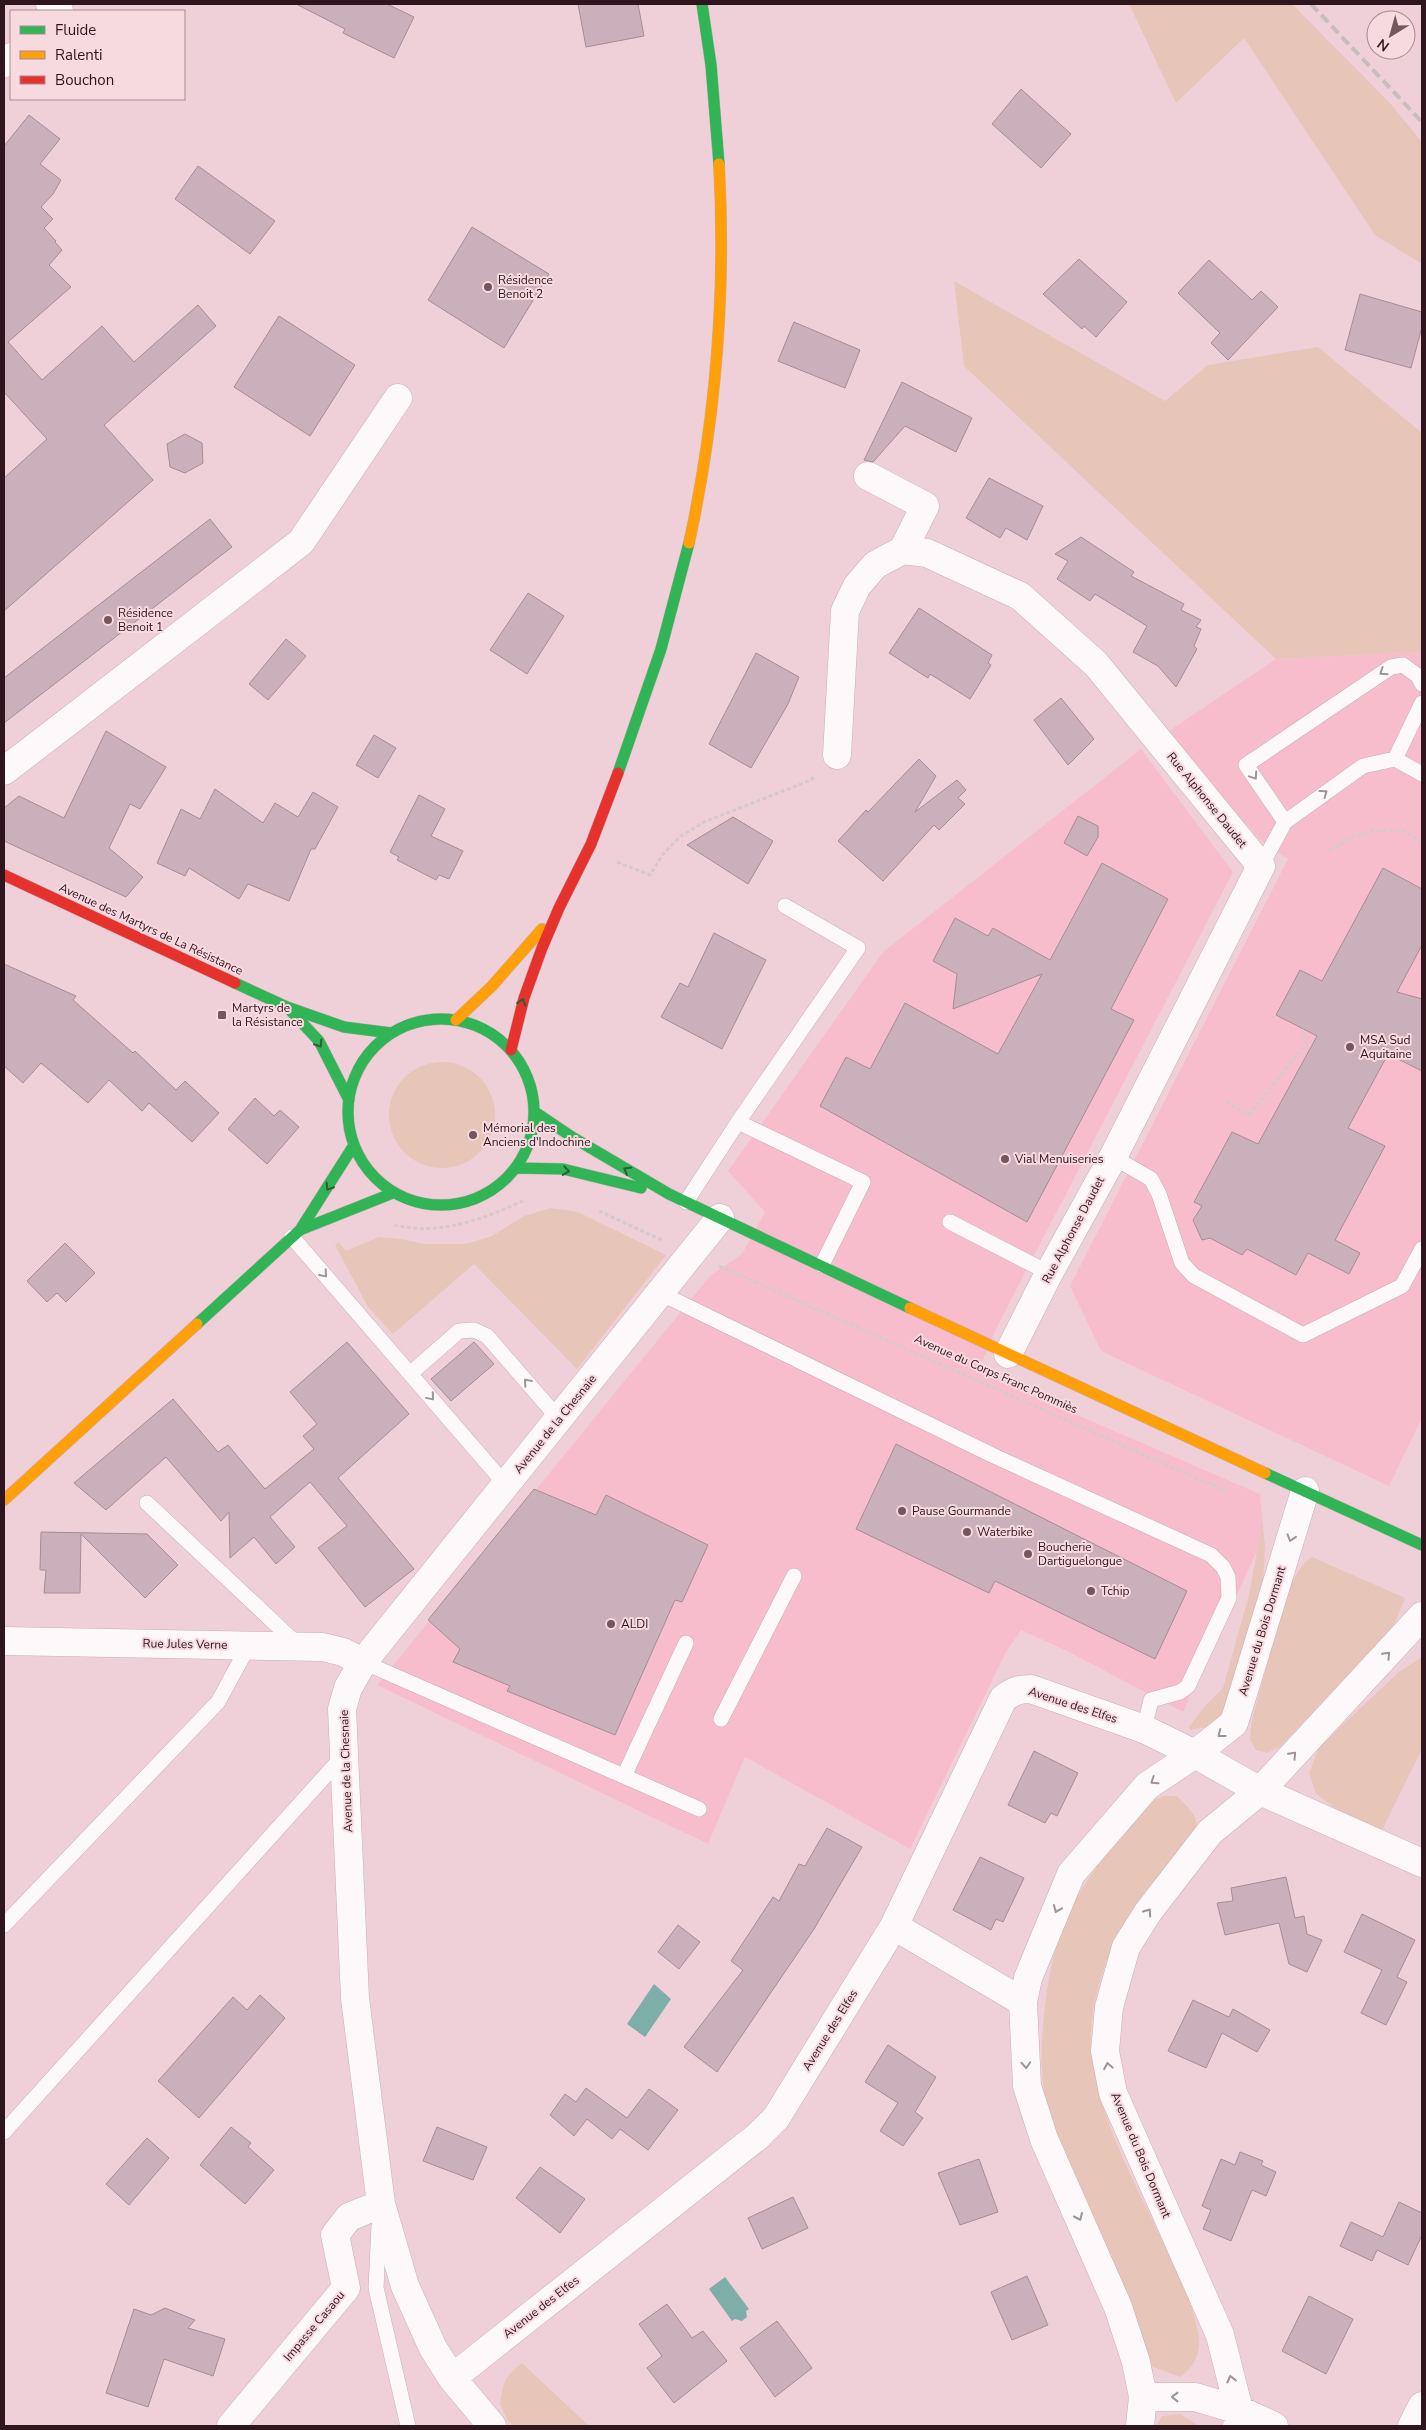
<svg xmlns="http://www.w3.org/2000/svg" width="1426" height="2430" font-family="'Nunito Sans',sans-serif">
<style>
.built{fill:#f8bdcd}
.green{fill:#e7c5b9}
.water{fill:#7daea7}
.building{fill:#cab0ba;stroke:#a58c96}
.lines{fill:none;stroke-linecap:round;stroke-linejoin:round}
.lane-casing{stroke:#c9aeb4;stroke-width:16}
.street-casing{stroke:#c9aeb4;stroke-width:29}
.fast-casing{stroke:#c9aeb4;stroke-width:12}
.slow-casing{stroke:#c9aeb4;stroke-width:12}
.jam-casing{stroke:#c9aeb4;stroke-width:12}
.path{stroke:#d4cacd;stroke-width:3;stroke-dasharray:4 2.5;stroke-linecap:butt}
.lane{stroke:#fdf8f9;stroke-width:15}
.street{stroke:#fdf8f9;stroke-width:28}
.fast{stroke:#30b455;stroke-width:11}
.slow{stroke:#ff9f0a;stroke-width:11}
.jam{stroke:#e5322d;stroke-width:11}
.rail{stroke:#c6bdbf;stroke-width:4;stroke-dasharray:10 5;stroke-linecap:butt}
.oneway{stroke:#a09296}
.oneway2{stroke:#2f5d36}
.poi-dot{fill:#73565e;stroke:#f7d9e0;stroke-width:2}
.labels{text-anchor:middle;stroke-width:4;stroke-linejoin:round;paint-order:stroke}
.poi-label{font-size:12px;fill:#2f151d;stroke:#f7d9e0;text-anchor:start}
.street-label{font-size:12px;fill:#2f151d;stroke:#f7d9e0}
</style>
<rect width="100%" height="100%" fill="#f0d0d8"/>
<!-- built -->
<path class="built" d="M 1422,652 L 1422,1418 L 1389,1486 L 1101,1351 L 1070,1286 L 1288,859 L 1261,841 L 1166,733 L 1276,659 Z
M 1141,749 L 1233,872 L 997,1327 L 978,1372 L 1260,1494 L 1264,1536 L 1183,1712 L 1067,1651 L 1021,1630 L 1006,1652 L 910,1849 L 745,1757 L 708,1844 L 377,1685 L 710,1276 L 742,1254 L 765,1212 L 728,1171 L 883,952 Z"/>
<!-- green -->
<path class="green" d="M 1129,4 L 1292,4 L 1389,102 L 1422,142 L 1422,264 L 1375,235 L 1244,38 L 1176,103 Z
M 954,281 L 1165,401 L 1208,365 L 1318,347 L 1422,433 L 1422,652 L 1276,659 L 964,366 Z
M389 1115a53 53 0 1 1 106 0a53 53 0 1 1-106 0Z
M 551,1208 L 578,1212 L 666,1255 L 577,1369 L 474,1264 L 393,1334 L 368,1307 L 335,1245 L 339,1242 L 346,1251 L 379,1237 L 402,1239 L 423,1244 L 466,1244 L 492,1236 L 524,1216 Z
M 1262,1523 L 1265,1545 L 1263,1587 L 1228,1705 L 1213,1726 L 1190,1730 L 1189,1727 L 1205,1706 L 1223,1688 L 1249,1595 Z
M 1312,1557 L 1405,1598 L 1394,1625 L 1380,1641 L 1280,1747 L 1267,1753 L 1256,1750 L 1250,1740 L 1251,1724 L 1288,1587 L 1304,1563 Z
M 1422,1657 L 1422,1749 L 1382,1830 L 1339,1811 L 1316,1794 L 1309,1773 L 1319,1747 L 1399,1672 Z
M 1164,1796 L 1177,1796 C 1184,1804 1199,1815 1196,1827 C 1194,1839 1161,1872 1152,1883 C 1114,1927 1082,2006 1093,2065 C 1104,2130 1139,2190 1167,2250 C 1179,2276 1198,2314 1199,2342 C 1199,2358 1192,2368 1180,2377 L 1151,2366 L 1145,2354 L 1048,2116 C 1040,2075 1040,2048 1045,2007 C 1053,1934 1072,1896 1118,1839 C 1127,1829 1140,1808 1150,1801 C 1154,1799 1160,1798 1164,1796 Z
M 522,2363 L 589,2426 L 514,2426 L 508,2421 L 500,2404 C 504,2381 504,2377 522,2363 Z
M 1180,2414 L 1199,2426 L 1156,2426 L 1162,2416 Z"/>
<!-- water -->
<path class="water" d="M 654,1984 L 671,1999 L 645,2037 L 627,2024 Z
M 725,2277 L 749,2309 L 746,2311 L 747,2317 L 742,2321 L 735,2319 L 732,2321 L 709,2289 Z"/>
<!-- building -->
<path class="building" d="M 296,4 L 387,4 L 414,17 L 394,58 L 343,33 L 345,29 Z
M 578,4 L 638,4 L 644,36 L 586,47 Z
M 1021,89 L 1071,134 L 1041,168 L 992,124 Z
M 29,115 L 60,139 L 40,164 L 61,180 L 53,194 L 41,207 L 53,219 L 44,228 L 56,241 L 55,242 L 62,250 L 49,265 L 71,287 L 8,342 L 42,380 L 102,326 L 134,362 L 198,305 L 216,326 L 104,425 L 153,480 L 4,611 L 4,478 L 47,439 L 4,392 L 4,146 Z
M 198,166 L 275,221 L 250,254 L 175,199 Z
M 472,227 L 549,274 L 504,348 L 428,300 Z
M 1079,259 L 1127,302 L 1096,337 L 1084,326 L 1082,329 L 1043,294 Z
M 1209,260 L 1252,300 L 1261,291 L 1278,307 L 1228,360 L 1211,343 L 1220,333 L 1178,293 Z
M 1360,294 L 1422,312 L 1422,327 L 1411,368 L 1345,350 Z
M 279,316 L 355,365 L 310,436 L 234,387 Z
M 794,322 L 860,350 L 845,388 L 778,361 Z
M 902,382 L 972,418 L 956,452 L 905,426 L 873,462 L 864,460 Z
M 185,434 L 202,443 L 203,463 L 185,473 L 170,467 L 167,444 Z
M 989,478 L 1043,506 L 1027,540 L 1006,528 L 1000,538 L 966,518 Z
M 210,519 L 232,547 L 4,723 L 4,678 Z
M 1081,537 L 1134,572 L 1131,576 L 1184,604 L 1181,610 L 1201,620 L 1196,627 L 1201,629 L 1194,646 L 1197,649 L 1176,687 L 1158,666 L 1133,652 L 1147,626 L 1095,594 L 1090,601 L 1057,579 L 1068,561 L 1055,554 Z
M 528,593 L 564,616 L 527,674 L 490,650 Z
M 919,608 L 992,655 L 988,663 L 991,665 L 970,699 L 930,674 L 928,678 L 889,653 Z
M 286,639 L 306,656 L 268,700 L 249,684 Z
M 756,653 L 799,677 L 788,704 L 751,768 L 709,744 Z
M 1061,698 L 1094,739 L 1068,765 L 1034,720 Z
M 106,731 L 166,767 L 140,809 L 130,804 L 109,848 L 143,877 L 126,897 L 4,841 L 4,808 L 19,796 L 64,818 Z
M 374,735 L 396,748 L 378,778 L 356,765 Z
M 919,759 L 936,776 L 915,812 L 957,780 L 966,790 L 958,798 L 965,804 L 939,830 L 934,825 L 883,881 L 838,841 L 866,810 L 868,812 Z
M 215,789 L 263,823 L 275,803 L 298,817 L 313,792 L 338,807 L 315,849 L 311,849 L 289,901 L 248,884 L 239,899 L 189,868 L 185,876 L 157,863 L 181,809 L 200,819 Z
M 419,795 L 445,809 L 431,836 L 463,851 L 449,879 L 439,875 L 436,880 L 397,860 L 399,857 L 390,852 Z
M 1078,816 L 1098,826 L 1098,837 L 1087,856 L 1064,843 Z
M 733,817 L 773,841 L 748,884 L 687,845 Z
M 1102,863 L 1168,899 L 1111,1009 L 1134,1020 L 1027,1222 L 820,1106 L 846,1057 L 870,1069 L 905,1003 L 998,1054 L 1042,974 L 953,1009 L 957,974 L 933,961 L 955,918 L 988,936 L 993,928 L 1050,960 Z
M 1383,868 L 1422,889 L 1422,945 L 1397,992 L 1422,999 L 1422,1071 L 1388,1054 L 1348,1128 L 1385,1146 L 1335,1240 L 1360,1253 L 1349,1274 L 1308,1253 L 1296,1275 L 1247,1249 L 1242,1255 L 1210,1238 L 1202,1240 L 1193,1220 L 1202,1206 L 1194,1202 L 1232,1132 L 1258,1144 L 1317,1036 L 1276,1015 L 1300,970 L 1322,981 Z
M 714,933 L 766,960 L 722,1049 L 661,1017 L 680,983 L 688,987 Z
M 4,964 L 76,996 L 73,1000 L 133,1053 L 135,1051 L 176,1090 L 185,1081 L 219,1113 L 192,1142 L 149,1103 L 142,1111 L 109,1080 L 88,1103 L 41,1063 L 23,1083 L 4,1066 Z
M 255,1098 L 274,1116 L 280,1110 L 299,1127 L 267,1164 L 228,1129 Z
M 65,1243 L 95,1273 L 66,1302 L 57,1293 L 47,1302 L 27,1281 Z
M 347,1342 L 409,1414 L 338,1478 L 414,1569 L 365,1607 L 318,1548 L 347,1526 L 310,1482 L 270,1517 L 295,1547 L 276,1564 L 254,1537 L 230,1558 L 229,1512 L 221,1521 L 166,1457 L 106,1510 L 74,1483 L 173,1399 L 218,1452 L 228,1445 L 265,1489 L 314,1449 L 303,1436 L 317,1424 L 290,1392 Z
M 474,1342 L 494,1364 L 451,1401 L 431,1379 Z
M 896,1444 L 1187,1591 L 1155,1659 L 995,1581 L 989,1593 L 856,1529 Z
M 534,1489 L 596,1515 L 606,1495 L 708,1545 L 682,1602 L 675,1600 L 615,1735 L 507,1691 L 510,1686 L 453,1662 L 460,1649 L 428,1620 Z
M 41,1532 L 147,1534 L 178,1565 L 145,1598 L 81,1534 L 80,1593 L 44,1593 L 46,1570 L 40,1570 Z
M 1034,1751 L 1078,1773 L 1057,1816 L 1051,1813 L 1045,1823 L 1008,1805 Z
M 827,1828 L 862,1847 L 814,1929 L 717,2072 L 684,2047 L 743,1970 L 731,1961 L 773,1897 L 779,1901 L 799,1864 L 805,1866 Z
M 980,1857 L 1024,1878 L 1003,1922 L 996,1919 L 991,1930 L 953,1910 Z
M 1286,1877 L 1295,1918 L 1304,1916 L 1307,1934 L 1322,1940 L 1307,1972 L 1289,1964 L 1279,1923 L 1225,1935 L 1217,1903 L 1233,1901 L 1231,1888 Z
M 1362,1914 L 1415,1940 L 1397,1977 L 1407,1982 L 1386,2025 L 1361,2013 L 1382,1970 L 1344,1952 Z
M 678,1925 L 700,1942 L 679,1969 L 658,1952 Z
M 260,1995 L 285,2018 L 199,2118 L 158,2081 L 233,1997 L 247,2010 Z
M 1193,2000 L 1229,2017 L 1233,2009 L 1270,2030 L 1257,2052 L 1222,2033 L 1206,2068 L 1168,2051 Z
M 888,2045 L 936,2077 L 915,2112 L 923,2118 L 903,2146 L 880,2131 L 898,2103 L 865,2082 Z
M 586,2088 L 627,2118 L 649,2089 L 678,2110 L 648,2150 L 620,2129 L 612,2139 L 587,2119 L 574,2136 L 550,2115 L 565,2094 L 576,2102 Z
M 231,2127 L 251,2143 L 248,2147 L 274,2170 L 245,2204 L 200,2165 Z
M 437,2127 L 487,2147 L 473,2180 L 423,2161 Z
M 147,2138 L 169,2158 L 129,2205 L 106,2184 Z
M 1240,2152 L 1263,2161 L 1261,2165 L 1276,2172 L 1266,2196 L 1252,2190 L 1231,2241 L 1203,2229 L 1211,2210 L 1202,2206 L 1221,2159 L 1235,2165 Z
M 979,2159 L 998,2212 L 960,2225 L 938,2173 Z
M 540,2167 L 585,2199 L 560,2233 L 516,2198 Z
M 793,2197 L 808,2228 L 762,2249 L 748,2218 Z
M 1399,2202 L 1422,2213 L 1422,2235 L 1408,2265 L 1377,2250 L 1372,2261 L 1340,2246 L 1351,2222 L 1383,2237 Z
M 1027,2276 L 1048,2325 L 1012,2340 L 991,2292 Z
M 1309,2296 L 1353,2319 L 1326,2374 L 1282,2351 Z
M 667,2304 L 692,2338 L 703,2331 L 727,2361 L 674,2403 L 647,2368 L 662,2356 L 639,2324 Z
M 165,2308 L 195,2320 L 188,2328 L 225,2339 L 213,2376 L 164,2359 L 148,2407 L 106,2393 L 134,2309 L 151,2315 Z
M 777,2321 L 812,2368 L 775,2397 L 740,2348 Z"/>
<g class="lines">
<defs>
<path id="lane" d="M 1395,759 L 1422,774
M 1285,822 L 1246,765 L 1391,667 L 1403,665 L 1418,676 L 1422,684
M 1261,866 L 1285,822 L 1363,766 L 1395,759 L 1422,703
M 738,1122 L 858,948 L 785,906
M 1113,1157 L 1151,1179 L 1159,1194 L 1182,1263 L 1194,1276 L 1303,1335 L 1402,1286 L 1422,1249
M 686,1202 L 738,1122 L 863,1182 L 822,1265
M 950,1222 L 1049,1273
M 292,1237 L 506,1485
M 660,1293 L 992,1455 L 1211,1555 L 1223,1567 L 1228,1577 L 1229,1598 L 1188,1686 L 1180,1692 L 1151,1700 L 1144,1729
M 411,1373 L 459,1331 L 474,1330 L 487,1336 L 559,1419
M 147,1503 L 299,1646
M 363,1662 L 699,1809
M 721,1719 L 794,1576
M 624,1776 L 686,1643
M 4,1925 L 218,1702 L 249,1645
M 4,2132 L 344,1755
M 379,2226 L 376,2288 L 408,2426"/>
<path id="street" d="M 50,4 L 59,11
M 4,63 L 11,57
M 868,476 L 925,506 L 903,550
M 837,755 L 845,611 L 857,586 L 875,565 L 903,550 L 927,553 L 1020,596 L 1096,664 L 1261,866 L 1113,1157 L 1049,1273 L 1008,1354
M 4,771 L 301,542 L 398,398
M 4,1641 L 323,1647 L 343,1652 L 363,1662
M 894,1926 L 1023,2002
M 452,2378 L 758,2136 L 776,2118 L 894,1926 L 1003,1699 C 1013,1691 1019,1689 1031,1689 L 1144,1729 L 1195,1754 L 1260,1791 L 1422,1863
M 1143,2397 L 1195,2397 L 1239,2410 L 1274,2426
M 231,2426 L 346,2288 L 335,2235 L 349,2217 L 381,2204
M 492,2426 L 452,2378 L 433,2348 L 405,2286 L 381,2204 L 355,1998 L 342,1709 L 348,1688 L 363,1662 L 720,1218
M 1140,2426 L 1143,2397 L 1136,2362 L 1118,2307 L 1044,2139 L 1027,2086 L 1023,2002 L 1028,1978 L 1071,1874 L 1147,1786 L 1195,1754 L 1234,1723 L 1305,1491
M 1237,2426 L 1239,2410 L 1220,2335 L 1113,2093 L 1105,2051 L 1109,2007 L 1126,1947 L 1148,1912 L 1210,1832 L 1260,1791 L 1422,1616
M 1412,2426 L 1422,2406"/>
<path id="fast" d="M 702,4 L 711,65 L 719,164
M 618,773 L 661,649 L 689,543
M 235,983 L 287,1007 L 344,1027 L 391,1033
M 290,1010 L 319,1041 L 349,1100
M348 1112a93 93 0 1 1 186 0a93 93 0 1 1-186 0Z
M 535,1112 L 572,1137 L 669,1194 L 910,1308
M 517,1168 L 563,1169 L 641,1188
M 300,1230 L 393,1193
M 197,1324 L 300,1230 L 354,1145
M 1265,1473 L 1422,1545"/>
<path id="slow" d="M 689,543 C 716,419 726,291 719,164
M 456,1020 L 492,986 L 542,929
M 910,1308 L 1265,1473
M 4,1500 L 197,1324"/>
<path id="jam" d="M 4,875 L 235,983
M 511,1050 L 524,998 L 542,948 L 559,908 L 591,844 L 618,773"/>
</defs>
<!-- lane casing -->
<use href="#lane" class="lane-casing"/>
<!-- street casing -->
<use href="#street" class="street-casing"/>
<!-- fast casing -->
<use href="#fast" class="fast-casing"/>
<!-- slow casing -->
<use href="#slow" class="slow-casing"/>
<!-- jam casing -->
<use href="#jam" class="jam-casing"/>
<!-- path -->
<path class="path" d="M 1329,851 L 1353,836 L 1374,831 L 1401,830 L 1422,842
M 617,862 L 650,875 L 663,854 L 681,836 L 704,822 L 811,780 L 815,776
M 1226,1102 L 1249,1115 L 1306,1044 L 1302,1029
M 599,1211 L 664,1241
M 394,1225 C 441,1236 483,1219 525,1200
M 719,1266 L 1226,1491"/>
<!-- lane -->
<use href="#lane" class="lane"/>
<!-- street -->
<use href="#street" class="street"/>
<!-- fast -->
<use href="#fast" class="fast"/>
<!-- slow -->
<use href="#slow" class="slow"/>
<!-- jam -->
<use href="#jam" class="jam"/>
<!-- rail -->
<path class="rail" d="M 1311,4 L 1422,122"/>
</g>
<!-- one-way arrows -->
<defs><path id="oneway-chevron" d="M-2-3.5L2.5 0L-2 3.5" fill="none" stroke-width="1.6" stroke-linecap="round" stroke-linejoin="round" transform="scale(1.25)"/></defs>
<g class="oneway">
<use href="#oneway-chevron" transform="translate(1383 672) rotate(146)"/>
<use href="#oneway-chevron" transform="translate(1254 776) rotate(56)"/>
<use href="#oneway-chevron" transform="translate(1324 793) rotate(-36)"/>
<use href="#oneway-chevron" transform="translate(324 1274) rotate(49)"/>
<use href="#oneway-chevron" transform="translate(527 1382) rotate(-131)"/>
<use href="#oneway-chevron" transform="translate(431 1397) rotate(50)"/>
<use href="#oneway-chevron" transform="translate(1291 1538) rotate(107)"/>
<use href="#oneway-chevron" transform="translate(1387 1655) rotate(-47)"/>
<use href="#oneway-chevron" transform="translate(1221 1734) rotate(142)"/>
<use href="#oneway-chevron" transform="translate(1293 1755) rotate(-47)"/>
<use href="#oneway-chevron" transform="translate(1154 1781) rotate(146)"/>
<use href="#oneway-chevron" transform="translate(1057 1909) rotate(112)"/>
<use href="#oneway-chevron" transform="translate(1148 1912) rotate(-55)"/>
<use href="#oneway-chevron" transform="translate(1026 2065) rotate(87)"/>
<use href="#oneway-chevron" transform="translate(1108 2066) rotate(-100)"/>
<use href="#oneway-chevron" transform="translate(1079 2217) rotate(66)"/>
<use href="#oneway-chevron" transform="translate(1231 2379) rotate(-104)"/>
<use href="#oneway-chevron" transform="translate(1175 2397) rotate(180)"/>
</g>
<g class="oneway2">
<use href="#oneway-chevron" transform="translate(522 1002) rotate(-73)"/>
<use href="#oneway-chevron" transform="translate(319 1044) rotate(57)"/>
<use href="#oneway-chevron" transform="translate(627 1170) rotate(-150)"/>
<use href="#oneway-chevron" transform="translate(566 1171) rotate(9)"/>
<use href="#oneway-chevron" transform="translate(329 1187) rotate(122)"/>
</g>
<!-- markers -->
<g class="poi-dot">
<circle cx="488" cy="287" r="5"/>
<circle cx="108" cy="620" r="5"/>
<rect x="217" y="1010" width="10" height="10" rx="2.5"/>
<circle cx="1350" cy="1047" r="5"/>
<circle cx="473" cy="1135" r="5"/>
<circle cx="1005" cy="1159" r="5"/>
<circle cx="902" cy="1511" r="5"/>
<circle cx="967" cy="1532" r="5"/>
<circle cx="1028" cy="1554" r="5"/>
<circle cx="1091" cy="1591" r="5"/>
<circle cx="611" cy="1624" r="5"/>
</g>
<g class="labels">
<!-- poi labels -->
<g class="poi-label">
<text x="498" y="284">Résidence<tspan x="498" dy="14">Benoit 2</tspan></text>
<text x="118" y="617">Résidence<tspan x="118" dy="14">Benoit 1</tspan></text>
<text x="232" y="1012">Martyrs de<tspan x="232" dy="14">la Résistance</tspan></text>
<text x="1360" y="1044">MSA Sud<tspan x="1360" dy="14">Aquitaine</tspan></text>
<text x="483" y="1132">Mémorial des<tspan x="483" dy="14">Anciens d'Indochine</tspan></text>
<text x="1015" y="1163">Vial Menuiseries</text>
<text x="912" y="1515">Pause Gourmande</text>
<text x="977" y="1536">Waterbike</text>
<text x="1038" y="1551">Boucherie<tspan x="1038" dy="14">Dartiguelongue</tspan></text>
<text x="1101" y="1595">Tchip</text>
<text x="621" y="1628">ALDI</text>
</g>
<!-- street labels -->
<g class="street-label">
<text transform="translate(1207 800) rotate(51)" y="4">Rue Alphonse Daudet</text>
<text transform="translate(151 929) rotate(25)" y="4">Avenue des Martyrs de La Résistance</text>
<text transform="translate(1073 1230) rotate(-62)" y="4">Rue Alphonse Daudet</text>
<text transform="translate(996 1374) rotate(24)" y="4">Avenue du Corps Franc Pommiès</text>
<text transform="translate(555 1424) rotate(-51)" y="4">Avenue de la Chesnaie</text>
<text transform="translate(1262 1631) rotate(-73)" y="4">Avenue du Bois Dormant</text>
<text transform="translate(185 1644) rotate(1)" y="4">Rue Jules Verne</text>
<text transform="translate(1073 1705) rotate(18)" y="4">Avenue des Elfes</text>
<text transform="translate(346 1771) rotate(-92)" y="4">Avenue de la Chesnaie</text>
<text transform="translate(830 2030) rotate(-58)" y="4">Avenue des Elfes</text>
<text transform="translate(1141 2155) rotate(67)" y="4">Avenue du Bois Dormant</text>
<text transform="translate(541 2307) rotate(-38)" y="4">Avenue des Elfes</text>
<text transform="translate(314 2326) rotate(-50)" y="4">Impasse Casaou</text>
</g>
</g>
<!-- border -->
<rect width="1426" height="2430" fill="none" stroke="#2f151d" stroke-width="10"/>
<!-- legend -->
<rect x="10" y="10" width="175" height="90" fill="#f7d9e0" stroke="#a78b92"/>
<rect x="20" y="26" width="25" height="8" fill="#30b455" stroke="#a78b92"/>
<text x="55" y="35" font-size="15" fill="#2f151d">Fluide</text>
<rect x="20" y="51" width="25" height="8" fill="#ff9f0a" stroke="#a78b92"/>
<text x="55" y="60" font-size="15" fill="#2f151d">Ralenti</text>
<rect x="20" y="76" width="25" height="8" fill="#e5322d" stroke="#a78b92"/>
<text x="55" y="85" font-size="15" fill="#2f151d">Bouchon</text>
<!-- north arrow -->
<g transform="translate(1391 35) rotate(217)"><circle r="24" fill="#f7d9e0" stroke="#a78b92"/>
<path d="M0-4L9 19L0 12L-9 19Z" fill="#73565e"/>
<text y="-8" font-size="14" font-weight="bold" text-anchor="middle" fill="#2f151d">N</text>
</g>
</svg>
